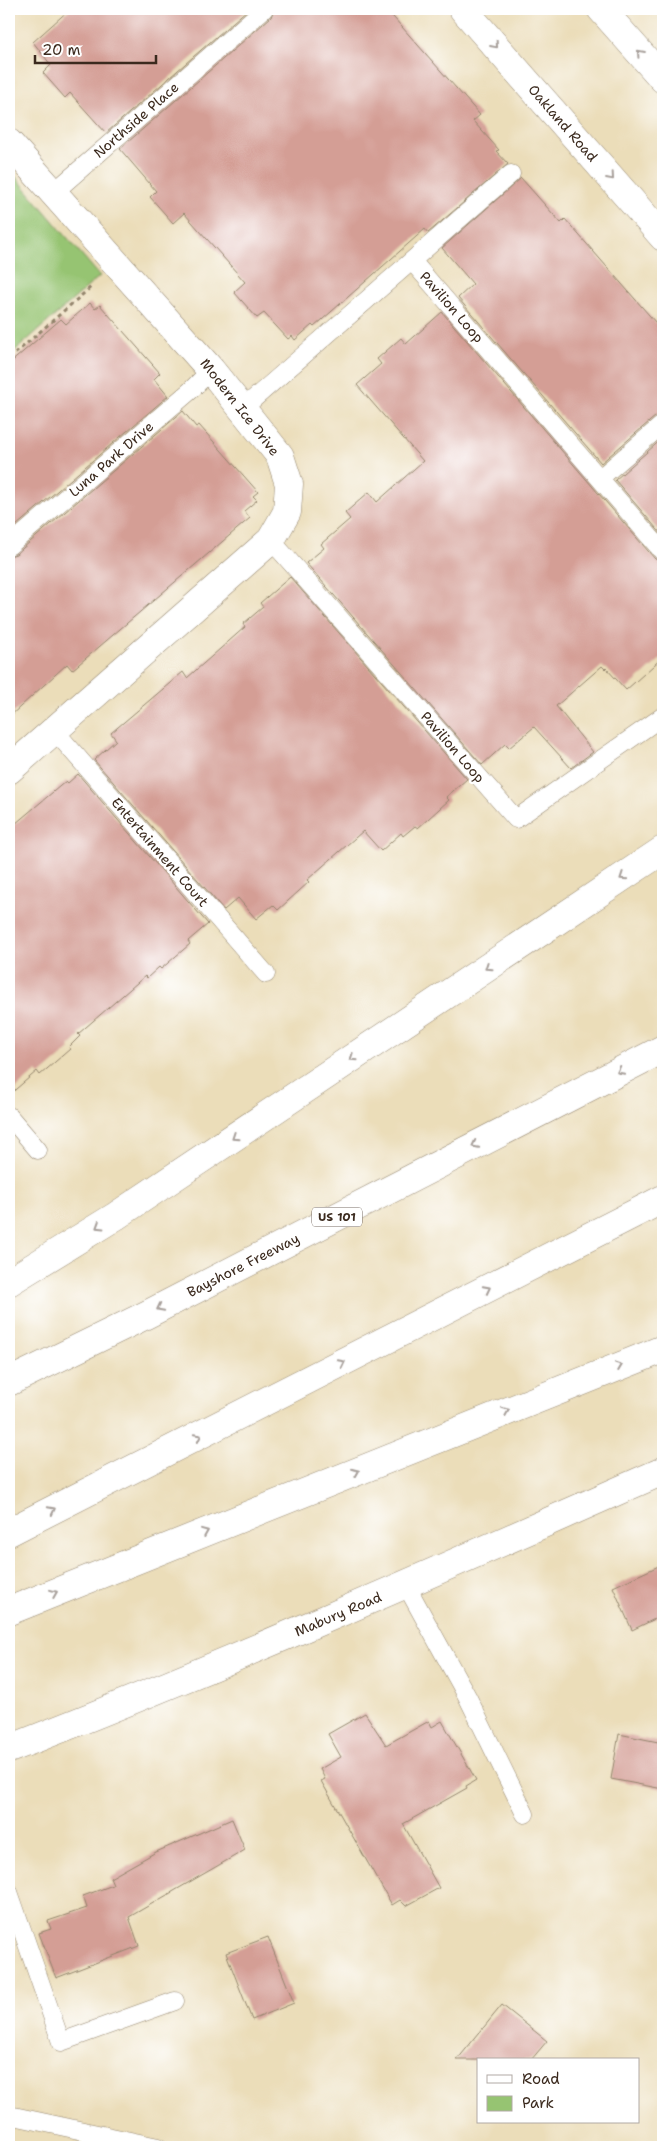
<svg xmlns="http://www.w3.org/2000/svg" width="672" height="2156" font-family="'Shantell Sans',sans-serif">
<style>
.green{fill:#96c472;stroke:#687748}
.building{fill:#d49e95}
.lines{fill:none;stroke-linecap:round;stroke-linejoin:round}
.lane-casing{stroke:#93846c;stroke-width:19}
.street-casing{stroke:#93846c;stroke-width:29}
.secondary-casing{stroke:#93846c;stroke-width:29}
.primary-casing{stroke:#93846c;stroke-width:29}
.highway-casing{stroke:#93846c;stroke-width:29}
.path{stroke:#93846c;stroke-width:3;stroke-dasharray:4 4;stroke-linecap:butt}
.lane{stroke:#fff;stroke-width:18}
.street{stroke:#fff;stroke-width:28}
.secondary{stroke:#fff;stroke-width:28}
.primary{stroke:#fff;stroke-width:28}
.highway{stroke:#fff;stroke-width:28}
.oneway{stroke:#a79f9a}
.labels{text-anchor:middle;stroke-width:5;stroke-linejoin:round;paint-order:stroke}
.shield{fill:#fff;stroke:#766a62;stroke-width:1}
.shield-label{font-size:12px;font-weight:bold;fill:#3b2a1e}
.street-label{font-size:14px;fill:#3b2a1e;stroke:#fff}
</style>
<rect width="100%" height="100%" fill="#fff"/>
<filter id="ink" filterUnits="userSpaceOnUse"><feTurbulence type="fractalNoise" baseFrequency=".02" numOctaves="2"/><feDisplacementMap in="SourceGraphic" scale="10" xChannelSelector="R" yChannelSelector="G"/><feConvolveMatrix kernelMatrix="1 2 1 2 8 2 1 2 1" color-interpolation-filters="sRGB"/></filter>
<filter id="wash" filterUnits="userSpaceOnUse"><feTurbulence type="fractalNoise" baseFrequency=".0096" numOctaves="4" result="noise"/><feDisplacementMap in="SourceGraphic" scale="20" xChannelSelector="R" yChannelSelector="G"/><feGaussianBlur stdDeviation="1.12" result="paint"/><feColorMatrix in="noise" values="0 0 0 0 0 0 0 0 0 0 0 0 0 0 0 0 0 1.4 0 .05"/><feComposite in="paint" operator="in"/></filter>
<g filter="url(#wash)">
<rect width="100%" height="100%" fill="#ebddb9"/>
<!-- green -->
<path class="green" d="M 9,169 L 100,276 L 9,356 Z"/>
<g id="blocks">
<!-- building -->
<path class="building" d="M 70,9 L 248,9 L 106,133 L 70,93 L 65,98 L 43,73 L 51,65 L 33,42 Z
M 274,9 L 386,9 L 480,115 L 473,121 L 499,150 L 496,151 L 508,164 L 428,233 L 425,229 L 314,327 L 312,325 L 295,340 L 292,336 L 288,339 L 264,313 L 257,318 L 234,292 L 245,282 L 184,213 L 173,223 L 150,197 L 156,191 L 120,149 L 271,17 Z
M 521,178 L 561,223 L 565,219 L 663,331 L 663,414 L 656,416 L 601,463 L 458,298 L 473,284 L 442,248 Z
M 90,303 L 95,309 L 100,305 L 160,373 L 154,379 L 168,396 L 9,532 L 9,364 L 61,319 L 66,324 Z
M 442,312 L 655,559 L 663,562 L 663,657 L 626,690 L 606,668 L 605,669 L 602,666 L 556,706 L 593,752 L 571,768 L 534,727 L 509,748 L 505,744 L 482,765 L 306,563 L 324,548 L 321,544 L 350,519 L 345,513 L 369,492 L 377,502 L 423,461 L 357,385 L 381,364 L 377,359 L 401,338 L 406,344 Z
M 183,411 L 196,427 L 199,425 L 258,492 L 253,496 L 257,500 L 244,511 L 250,518 L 72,670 L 67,664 L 9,717 L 9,556 L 16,554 Z
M 663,438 L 663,536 L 615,480 Z
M 290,577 L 467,779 L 446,797 L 449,800 L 418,828 L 415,826 L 403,836 L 401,833 L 381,851 L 363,831 L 307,880 L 309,882 L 278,910 L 273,905 L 256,919 L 238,898 L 224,910 L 94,760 L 116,740 L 111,733 L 183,672 L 187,678 L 245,627 L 243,624 L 263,607 L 260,603 Z
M 78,774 L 208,924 L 188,941 L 190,944 L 161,969 L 159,967 L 147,978 L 145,976 L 78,1034 L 80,1036 L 69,1047 L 70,1049 L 40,1075 L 37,1071 L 9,1095 L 9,829 L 66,781 L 68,783 Z
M 663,1564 L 663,1615 L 632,1630 L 613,1587 Z
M 365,1713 L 386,1745 L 429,1721 L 432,1727 L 442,1721 L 476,1780 L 466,1786 L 467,1788 L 403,1824 L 439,1888 L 406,1906 L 400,1900 L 392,1905 L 321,1781 L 325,1779 L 320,1769 L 341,1757 L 328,1734 Z
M 619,1734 L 663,1743 L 663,1789 L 611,1779 Z
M 232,1819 L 245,1850 L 129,1917 L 139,1946 L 56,1978 L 39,1933 L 51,1929 L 48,1921 L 87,1908 L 83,1896 L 113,1885 L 110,1878 L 156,1852 Z
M 268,1937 L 294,2003 L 252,2020 L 226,1953 Z
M 502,2005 L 547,2041 L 531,2060 L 457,2060 Z"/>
</g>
</g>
<g filter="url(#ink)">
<use href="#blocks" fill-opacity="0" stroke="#93846c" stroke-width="1"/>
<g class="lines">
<defs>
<path id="lane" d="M 53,193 L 264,9
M 412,261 L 663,552
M 242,409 L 511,174
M 600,478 L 663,424
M 271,540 L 516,819 L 663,716
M 9,546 L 190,391 L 211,370
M 54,730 L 266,974
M 9,1116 L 38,1150
M 406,1585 L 467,1696 L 525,1814
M 9,1892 L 61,2042 L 175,2001
M 9,2115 L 158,2147"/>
<path id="street" d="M 9,143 L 211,370 L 280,456 L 289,484 L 287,512 L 271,540 L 9,770"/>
<path id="secondary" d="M 9,1749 C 230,1663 446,1567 663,1471"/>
<path id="primary" d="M 463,9 L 663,237
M 601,9 L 663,79"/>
<path id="highway" d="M 9,1282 L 116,1216 L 663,850
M 9,1382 L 146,1315 L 663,1049
M 9,1532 L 663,1199
M 9,1611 L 663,1349"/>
</defs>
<!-- lane casing -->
<use href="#lane" class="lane-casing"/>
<!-- street casing -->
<use href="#street" class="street-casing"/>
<!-- secondary casing -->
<use href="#secondary" class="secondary-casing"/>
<!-- primary casing -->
<use href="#primary" class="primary-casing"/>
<!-- highway casing -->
<use href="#highway" class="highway-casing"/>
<!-- path -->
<path class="path" d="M 9,359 L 91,287"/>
<!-- lane -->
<use href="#lane" class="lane"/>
<!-- street -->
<use href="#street" class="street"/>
<!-- secondary -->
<use href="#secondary" class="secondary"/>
<!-- primary -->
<use href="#primary" class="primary"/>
<!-- highway -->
<use href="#highway" class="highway"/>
</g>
<!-- one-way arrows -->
<defs><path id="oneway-chevron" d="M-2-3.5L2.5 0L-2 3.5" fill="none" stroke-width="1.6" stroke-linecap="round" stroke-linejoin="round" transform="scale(1.25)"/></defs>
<g class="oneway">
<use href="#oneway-chevron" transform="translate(495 45) rotate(49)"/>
<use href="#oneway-chevron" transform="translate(640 53) rotate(-132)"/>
<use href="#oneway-chevron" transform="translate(611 177) rotate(49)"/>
<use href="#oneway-chevron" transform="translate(623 877) rotate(146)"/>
<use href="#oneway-chevron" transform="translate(488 967) rotate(146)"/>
<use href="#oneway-chevron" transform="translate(353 1058) rotate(146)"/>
<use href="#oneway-chevron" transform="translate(620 1071) rotate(153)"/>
<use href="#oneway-chevron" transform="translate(235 1137) rotate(146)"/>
<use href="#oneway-chevron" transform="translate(475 1145) rotate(153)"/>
<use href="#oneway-chevron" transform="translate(99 1226) rotate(148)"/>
<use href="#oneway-chevron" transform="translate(487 1289) rotate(-27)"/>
<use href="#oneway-chevron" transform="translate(160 1308) rotate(153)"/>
<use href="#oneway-chevron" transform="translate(342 1363) rotate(-27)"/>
<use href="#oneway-chevron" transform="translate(619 1366) rotate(-21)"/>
<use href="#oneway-chevron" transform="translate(506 1411) rotate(-22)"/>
<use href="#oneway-chevron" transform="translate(198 1437) rotate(-27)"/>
<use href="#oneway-chevron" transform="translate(356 1472) rotate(-22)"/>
<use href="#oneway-chevron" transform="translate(52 1510) rotate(-27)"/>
<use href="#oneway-chevron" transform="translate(205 1532) rotate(-22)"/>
<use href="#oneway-chevron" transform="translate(54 1593) rotate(-22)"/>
</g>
</g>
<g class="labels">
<!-- shield labels -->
<rect class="shield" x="312" y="1207.5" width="50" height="19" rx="4"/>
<g class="shield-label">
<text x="337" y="1221">US 101</text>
</g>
<!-- street labels -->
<g class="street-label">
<text transform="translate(136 120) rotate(-41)" y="5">Northside Place</text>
<text transform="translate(563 123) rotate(49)" y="5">Oakland Road</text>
<text transform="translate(452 307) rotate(49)" y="5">Pavilion Loop</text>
<text transform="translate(240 407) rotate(52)" y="5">Modern Ice Drive</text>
<text transform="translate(111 459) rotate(-41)" y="5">Luna Park Drive</text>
<text transform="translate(453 747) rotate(49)" y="5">Pavilion Loop</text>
<text transform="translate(160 852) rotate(49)" y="5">Entertainment Court</text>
<text transform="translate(243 1265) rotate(-27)" y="5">Bayshore Freeway</text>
<text transform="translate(338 1614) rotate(-23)" y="5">Mabury Road</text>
</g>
</g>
<!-- margin -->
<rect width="672" height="2156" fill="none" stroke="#fff" stroke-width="30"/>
<!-- legend -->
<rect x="477" y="2058" width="162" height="65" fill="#ffffff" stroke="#b1aaa5"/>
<rect x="487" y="2075" width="25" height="8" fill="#ffffff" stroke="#b1aaa5"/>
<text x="522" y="2084" font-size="15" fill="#3b2a1e">Road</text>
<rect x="487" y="2096" width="25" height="15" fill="#96c472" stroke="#b1aaa5"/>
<text x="522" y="2108" font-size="15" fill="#3b2a1e">Park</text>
<!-- scale -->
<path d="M35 55v8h121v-8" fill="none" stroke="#3b2a1e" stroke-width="2.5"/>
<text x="42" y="55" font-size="15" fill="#3b2a1e" stroke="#ffffff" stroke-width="4" paint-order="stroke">20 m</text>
</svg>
